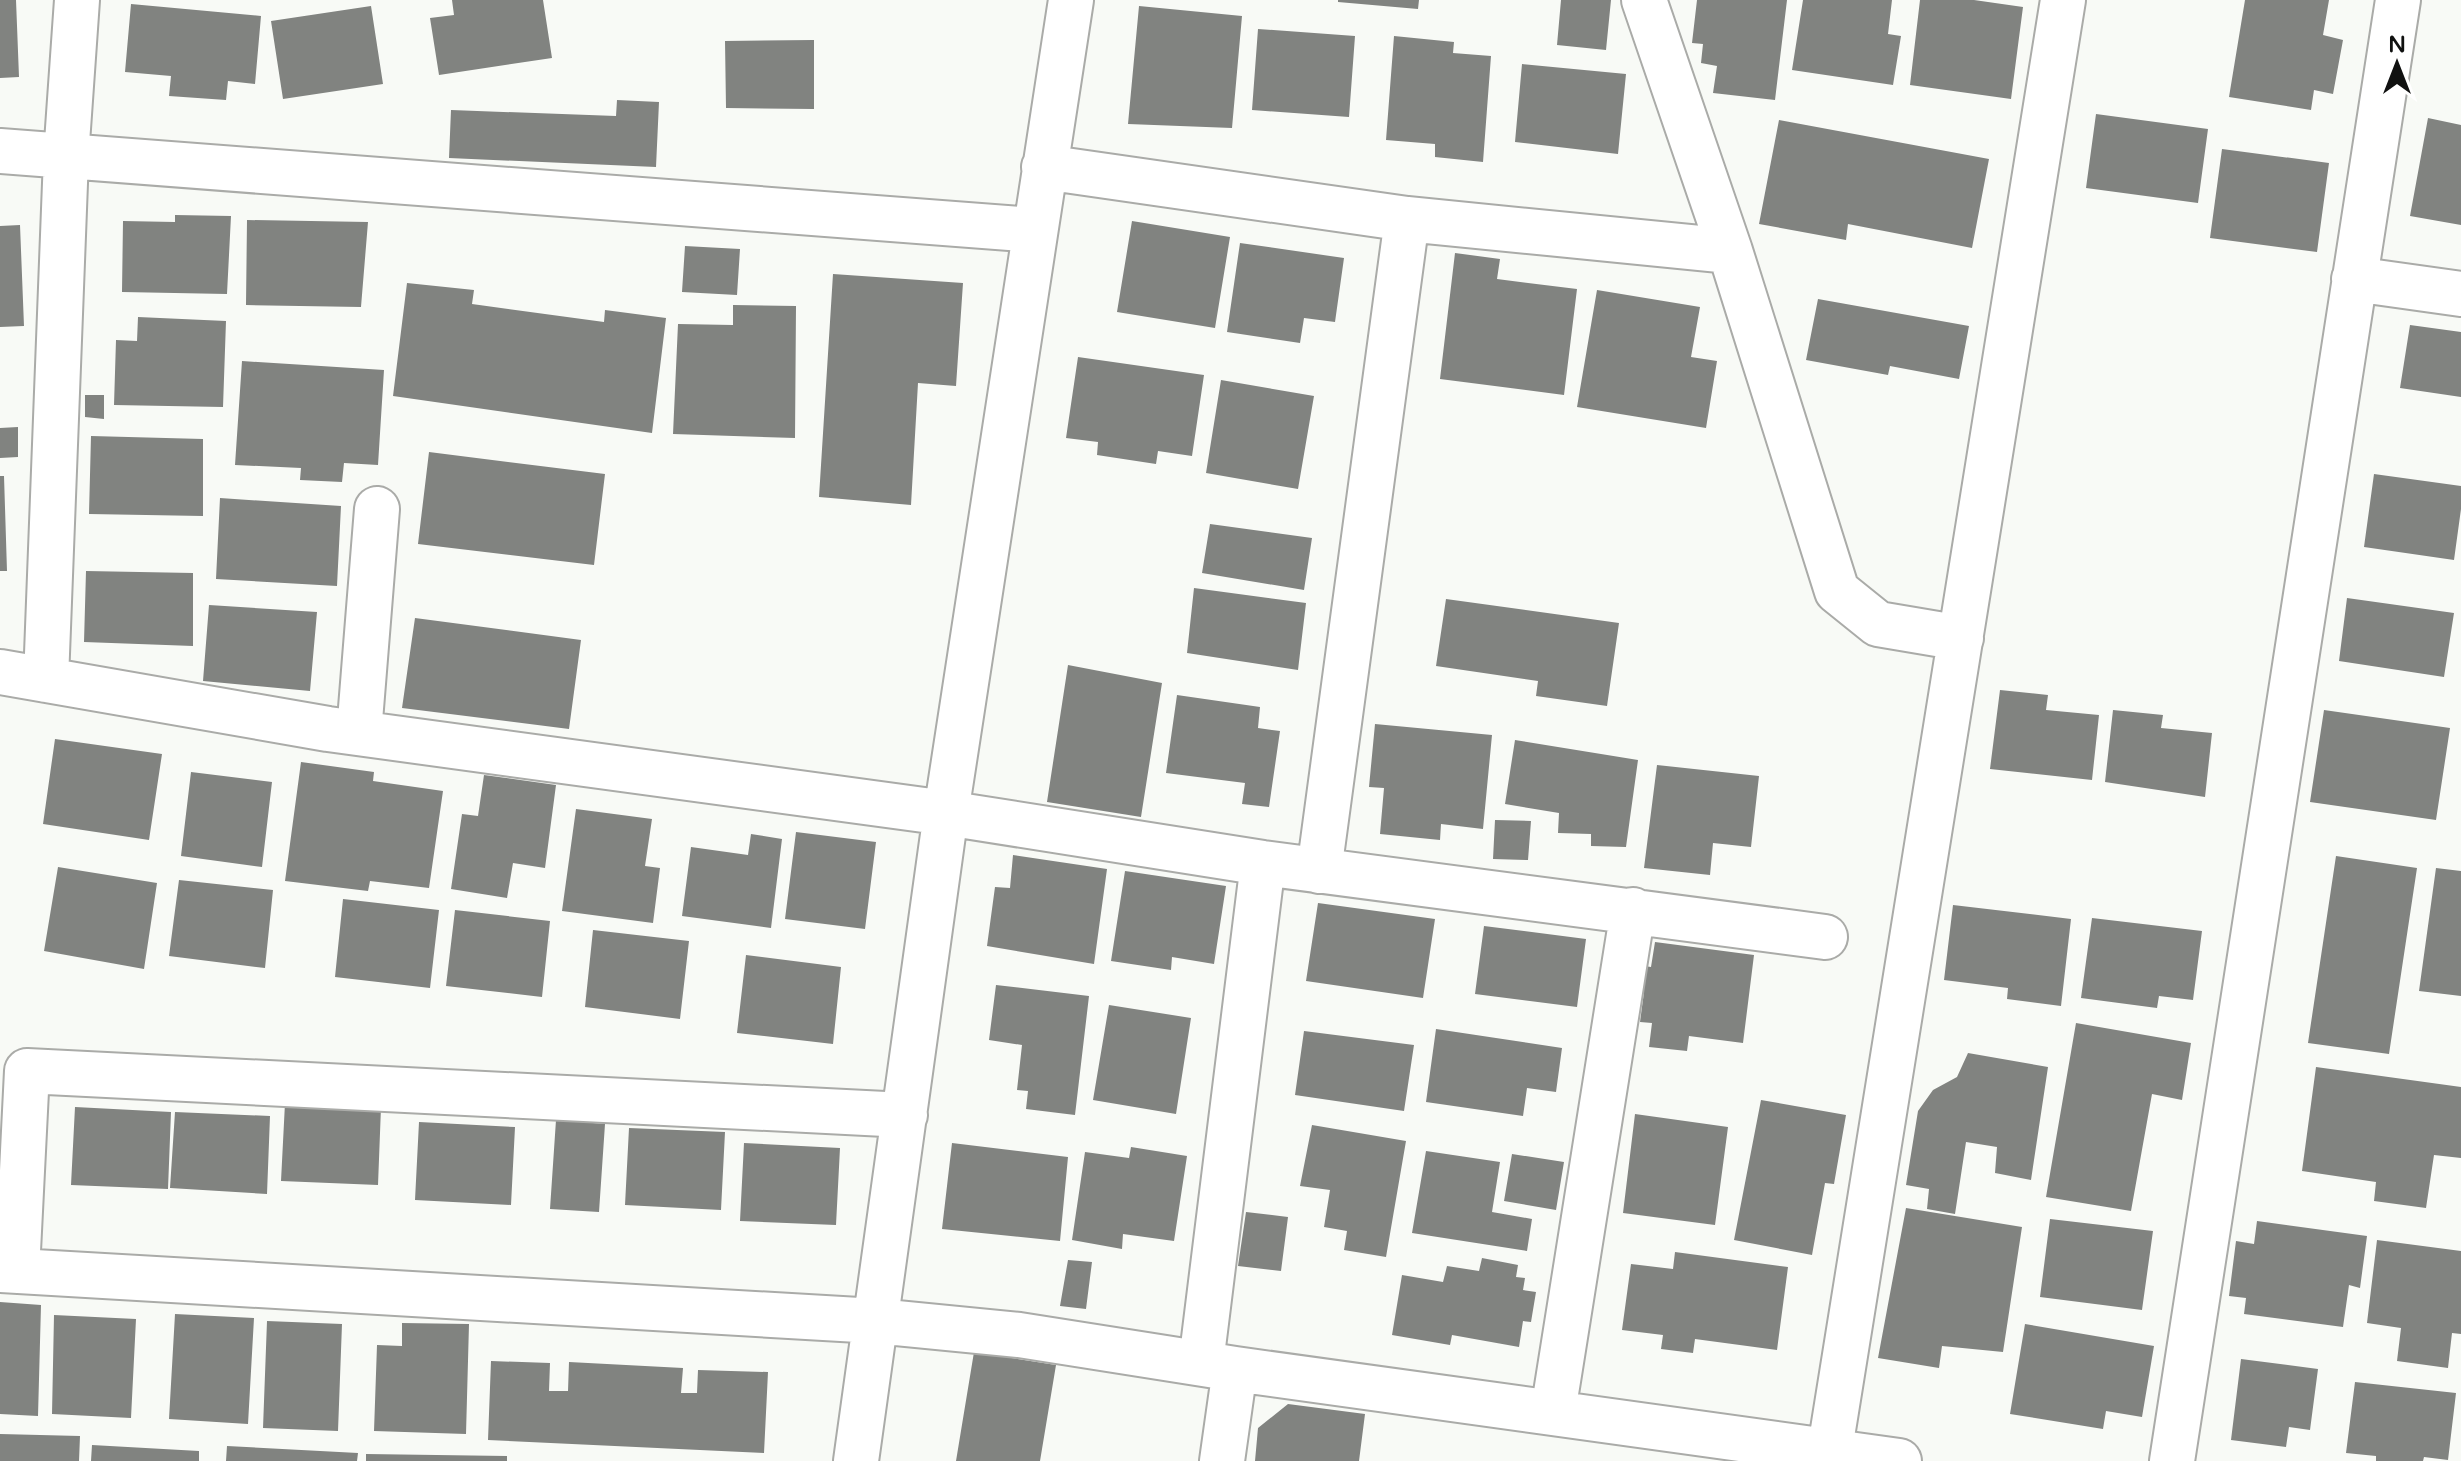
<svg xmlns="http://www.w3.org/2000/svg" width="2461" height="1461" font-family="'Varela Round',sans-serif">
<style>
.building{fill:#818380}
.lines{fill:none;stroke-linecap:round;stroke-linejoin:round}
.minor-casing{stroke:#aaaba8;stroke-width:48}
.minor{stroke:#fff;stroke-width:44}
</style>
<rect width="100%" height="100%" fill="#f8faf6"/>
<!-- building -->
<path class="building" d="M 0,0 L 16,0 L 19,77 L 0,78 Z
M 452,0 L 543,0 L 552,58 L 439,75 L 430,18 L 454,15 Z
M 1338,0 L 1419,0 L 1418,9 L 1338,2 Z
M 1561,0 L 1611,0 L 1606,50 L 1557,45 Z
M 1697,0 L 1787,0 L 1775,100 L 1713,93 L 1717,66 L 1701,63 L 1703,44 L 1692,43 Z
M 1803,0 L 1892,0 L 1888,34 L 1901,36 L 1893,85 L 1792,70 Z
M 1920,0 L 1974,0 L 2023,7 L 2011,99 L 1910,85 Z
M 2245,0 L 2329,0 L 2323,35 L 2343,40 L 2333,94 L 2314,90 L 2311,110 L 2229,97 Z
M 131,4 L 261,16 L 255,84 L 228,81 L 226,100 L 169,96 L 171,76 L 125,72 Z
M 371,6 L 383,84 L 283,99 L 271,21 Z
M 1139,6 L 1242,16 L 1232,128 L 1128,124 Z
M 1258,29 L 1355,36 L 1349,117 L 1252,110 Z
M 1394,36 L 1454,42 L 1453,53 L 1491,56 L 1483,162 L 1435,157 L 1435,144 L 1386,140 Z
M 814,40 L 814,109 L 726,108 L 725,41 Z
M 1522,64 L 1626,74 L 1618,154 L 1515,142 Z
M 617,100 L 659,102 L 656,167 L 449,158 L 451,110 L 616,116 Z
M 2096,114 L 2208,129 L 2198,203 L 2086,188 Z
M 2428,118 L 2461,125 L 2461,225 L 2410,216 Z
M 1779,120 L 1989,159 L 1972,248 L 1848,224 L 1846,240 L 1759,224 Z
M 2222,149 L 2329,163 L 2317,252 L 2210,238 Z
M 175,215 L 231,216 L 227,294 L 122,292 L 123,221 L 175,222 Z
M 247,220 L 368,222 L 361,307 L 246,305 Z
M 1132,221 L 1230,237 L 1215,328 L 1117,312 Z
M 20,225 L 24,326 L 0,327 L 0,226 Z
M 1240,243 L 1344,258 L 1335,322 L 1304,318 L 1300,343 L 1227,332 Z
M 685,246 L 740,249 L 737,295 L 682,292 Z
M 1455,253 L 1500,259 L 1497,279 L 1577,289 L 1564,395 L 1440,379 Z
M 833,274 L 963,283 L 956,386 L 918,383 L 911,505 L 819,497 Z
M 407,283 L 474,290 L 472,304 L 604,322 L 605,310 L 666,318 L 652,433 L 393,396 Z
M 1597,290 L 1700,307 L 1691,357 L 1717,361 L 1706,428 L 1577,407 Z
M 1818,299 L 1969,326 L 1959,379 L 1890,366 L 1888,375 L 1806,360 Z
M 733,305 L 796,306 L 795,438 L 673,434 L 678,324 L 733,325 Z
M 138,317 L 226,321 L 223,407 L 114,405 L 116,340 L 137,341 Z
M 2410,325 L 2461,332 L 2461,397 L 2400,388 Z
M 1078,357 L 1204,375 L 1192,456 L 1158,451 L 1156,464 L 1097,455 L 1098,442 L 1066,438 Z
M 242,361 L 384,370 L 378,465 L 344,463 L 342,482 L 300,480 L 301,468 L 235,465 Z
M 1221,380 L 1314,396 L 1298,489 L 1206,473 Z
M 85,395 L 104,395 L 104,419 L 85,417 Z
M 18,427 L 18,457 L 0,458 L 0,428 Z
M 91,436 L 203,439 L 203,516 L 89,514 Z
M 429,452 L 605,474 L 594,565 L 418,544 Z
M 2374,474 L 2461,486 L 2461,509 L 2454,560 L 2364,547 Z
M 0,476 L 4,476 L 7,571 L 0,571 Z
M 220,498 L 341,506 L 337,586 L 216,579 Z
M 1210,524 L 1312,538 L 1304,590 L 1202,573 Z
M 86,571 L 193,573 L 193,646 L 84,642 Z
M 1194,588 L 1306,603 L 1298,670 L 1187,653 Z
M 2347,598 L 2454,613 L 2444,677 L 2339,661 Z
M 1446,599 L 1619,623 L 1607,706 L 1536,696 L 1538,681 L 1436,666 Z
M 209,605 L 317,612 L 310,691 L 203,681 Z
M 415,618 L 581,640 L 569,729 L 402,708 Z
M 1068,665 L 1162,683 L 1141,817 L 1047,802 Z
M 2000,690 L 2048,695 L 2046,710 L 2099,715 L 2092,780 L 1990,769 Z
M 1177,695 L 1260,707 L 1258,728 L 1280,731 L 1269,807 L 1242,804 L 1245,783 L 1166,773 Z
M 2113,710 L 2163,715 L 2161,728 L 2212,733 L 2205,797 L 2105,782 Z
M 2324,710 L 2450,728 L 2436,820 L 2310,802 Z
M 1375,724 L 1492,735 L 1483,829 L 1441,824 L 1440,840 L 1380,834 L 1384,788 L 1369,787 Z
M 55,739 L 162,754 L 149,840 L 43,824 Z
M 1515,740 L 1638,760 L 1626,847 L 1591,846 L 1591,834 L 1558,833 L 1559,813 L 1505,804 Z
M 301,762 L 374,772 L 373,781 L 443,791 L 429,888 L 370,881 L 368,891 L 285,881 Z
M 1657,765 L 1759,776 L 1751,847 L 1713,843 L 1710,875 L 1644,868 Z
M 191,772 L 272,782 L 262,867 L 181,856 Z
M 484,775 L 556,785 L 545,868 L 513,863 L 507,898 L 451,889 L 462,814 L 478,816 Z
M 576,809 L 652,819 L 645,866 L 660,868 L 653,923 L 562,911 Z
M 1495,820 L 1531,821 L 1528,860 L 1493,859 Z
M 796,832 L 876,842 L 865,929 L 785,919 Z
M 751,834 L 782,839 L 771,928 L 682,916 L 691,847 L 748,855 Z
M 1013,855 L 1107,869 L 1094,964 L 987,946 L 995,887 L 1010,888 Z
M 2336,856 L 2417,868 L 2389,1054 L 2308,1043 Z
M 58,867 L 157,883 L 144,969 L 44,951 Z
M 2436,868 L 2461,871 L 2461,996 L 2419,991 Z
M 1125,871 L 1226,886 L 1214,964 L 1172,957 L 1171,970 L 1111,961 Z
M 179,880 L 273,890 L 265,968 L 169,956 Z
M 343,899 L 439,910 L 430,988 L 335,977 Z
M 1318,903 L 1435,919 L 1423,998 L 1306,981 Z
M 1953,905 L 2071,919 L 2061,1006 L 2007,999 L 2008,988 L 1944,980 Z
M 455,910 L 550,921 L 542,997 L 446,986 Z
M 2092,918 L 2202,931 L 2193,1000 L 2159,996 L 2157,1008 L 2081,998 Z
M 1484,926 L 1586,939 L 1577,1007 L 1475,994 Z
M 593,930 L 689,941 L 680,1019 L 585,1007 Z
M 1655,942 L 1754,955 L 1743,1043 L 1689,1036 L 1687,1051 L 1649,1047 L 1652,1023 L 1640,1022 L 1644,992 L 1634,991 L 1638,965 L 1651,967 Z
M 746,955 L 841,967 L 833,1044 L 737,1033 Z
M 996,985 L 1089,996 L 1075,1115 L 1026,1109 L 1028,1091 L 1017,1090 L 1022,1045 L 989,1040 Z
M 1109,1005 L 1191,1018 L 1176,1114 L 1093,1100 Z
M 2076,1023 L 2191,1043 L 2182,1100 L 2152,1094 L 2131,1211 L 2046,1197 Z
M 1436,1029 L 1562,1048 L 1556,1092 L 1527,1088 L 1523,1116 L 1426,1102 Z
M 1304,1031 L 1414,1045 L 1404,1111 L 1295,1095 Z
M 1968,1053 L 2048,1067 L 2031,1180 L 1995,1173 L 1997,1147 L 1966,1142 L 1955,1214 L 1927,1209 L 1929,1189 L 1906,1185 L 1918,1111 L 1933,1090 L 1957,1077 Z
M 2316,1067 L 2461,1087 L 2461,1158 L 2434,1155 L 2426,1208 L 2374,1201 L 2376,1182 L 2302,1171 Z
M 1761,1100 L 1846,1115 L 1834,1184 L 1825,1183 L 1812,1255 L 1734,1240 Z
M 285,1103 L 381,1107 L 378,1185 L 281,1181 Z
M 75,1107 L 171,1112 L 168,1189 L 71,1185 Z
M 175,1112 L 270,1116 L 267,1194 L 170,1188 Z
M 1635,1114 L 1728,1127 L 1715,1225 L 1623,1213 Z
M 556,1120 L 605,1124 L 599,1212 L 550,1209 Z
M 419,1122 L 515,1127 L 511,1205 L 415,1200 Z
M 1312,1125 L 1406,1141 L 1386,1257 L 1344,1250 L 1347,1231 L 1324,1227 L 1330,1190 L 1300,1186 Z
M 629,1128 L 725,1132 L 721,1210 L 625,1205 Z
M 744,1143 L 840,1148 L 836,1225 L 740,1221 Z
M 952,1143 L 1068,1157 L 1060,1241 L 942,1229 Z
M 1131,1147 L 1187,1156 L 1174,1241 L 1123,1234 L 1122,1249 L 1072,1240 L 1085,1152 L 1129,1158 Z
M 1426,1151 L 1500,1162 L 1492,1212 L 1532,1219 L 1527,1251 L 1412,1233 Z
M 1512,1154 L 1564,1162 L 1556,1210 L 1504,1201 Z
M 1906,1208 L 2022,1227 L 2003,1352 L 1942,1346 L 1939,1368 L 1878,1358 Z
M 1246,1212 L 1288,1217 L 1281,1271 L 1238,1266 Z
M 2050,1219 L 2153,1231 L 2142,1310 L 2040,1297 Z
M 2257,1221 L 2367,1236 L 2360,1288 L 2349,1285 L 2343,1327 L 2244,1314 L 2246,1298 L 2229,1296 L 2236,1241 L 2254,1244 Z
M 2377,1240 L 2461,1251 L 2461,1334 L 2452,1333 L 2448,1368 L 2397,1361 L 2401,1328 L 2367,1323 Z
M 1675,1252 L 1788,1267 L 1777,1350 L 1695,1339 L 1693,1353 L 1661,1349 L 1663,1335 L 1622,1330 L 1631,1264 L 1673,1269 Z
M 1482,1258 L 1518,1265 L 1516,1277 L 1525,1278 L 1523,1290 L 1536,1292 L 1531,1322 L 1523,1321 L 1519,1347 L 1452,1335 L 1450,1345 L 1392,1335 L 1402,1275 L 1443,1282 L 1447,1266 L 1479,1271 Z
M 1068,1260 L 1092,1262 L 1086,1309 L 1060,1306 Z
M 0,1302 L 41,1305 L 38,1416 L 0,1414 Z
M 175,1314 L 254,1318 L 248,1424 L 169,1419 Z
M 54,1315 L 136,1319 L 131,1418 L 52,1414 Z
M 267,1321 L 342,1324 L 338,1431 L 263,1428 Z
M 402,1323 L 469,1324 L 466,1434 L 374,1431 L 377,1345 L 402,1346 Z
M 2025,1324 L 2154,1346 L 2142,1417 L 2106,1411 L 2103,1429 L 2010,1414 Z
M 974,1352 L 1056,1365 L 1040,1461 L 956,1461 Z
M 2241,1359 L 2318,1369 L 2310,1430 L 2289,1427 L 2286,1447 L 2231,1440 Z
M 491,1361 L 550,1363 L 549,1391 L 568,1391 L 569,1362 L 683,1368 L 681,1393 L 697,1393 L 698,1370 L 768,1372 L 764,1453 L 488,1440 Z
M 2355,1382 L 2456,1393 L 2448,1460 L 2424,1457 L 2423,1461 L 2376,1461 L 2376,1456 L 2346,1453 Z
M 1288,1404 L 1365,1414 L 1359,1461 L 1255,1461 L 1258,1428 Z
M 0,1434 L 80,1436 L 79,1461 L 0,1461 Z
M 92,1445 L 199,1451 L 199,1461 L 91,1461 Z
M 227,1446 L 358,1453 L 357,1461 L 226,1461 Z
M 366,1454 L 507,1456 L 507,1461 L 366,1461 Z"/>
<g class="lines">
<defs>
<path id="minor" d="M 1644,0 L 1730,251 L 1837,591 L 1878,624 L 1961,638
M 0,151 L 1034,230
M 1044,167 L 1407,219 L 1730,251
M 2354,279 L 2461,294
M 0,672 L 328,729 L 946,813 L 1263,863 L 1825,937
M 46,680 L 66,157 L 77,0
M 359,733 L 377,509
M 1319,871 L 1407,219
M 0,1270 L 876,1321 L 1019,1335 L 1235,1369 L 1899,1461
M 17,1271 L 27,1071 L 905,1115
M 1201,1363 L 1263,863
M 1553,1412 L 1633,910
M 856,1461 L 946,813 L 1071,0
M 1222,1461 L 1235,1369
M 1828,1461 L 2063,0
M 2172,1461 L 2398,0"/>
</defs>
<!-- minor casing -->
<use href="#minor" class="minor-casing"/>
<!-- minor -->
<use href="#minor" class="minor"/>
</g>
<!-- north arrow -->
<g transform="translate(2397 64)" stroke="#ffffff" stroke-width="6" paint-order="stroke">
<path d="M0-6L14 30L0 20L-14 30Z" fill="#101110"/>
<text y="-12" font-size="22" font-weight="bold" text-anchor="middle" fill="#101110">N</text>
</g>
</svg>
